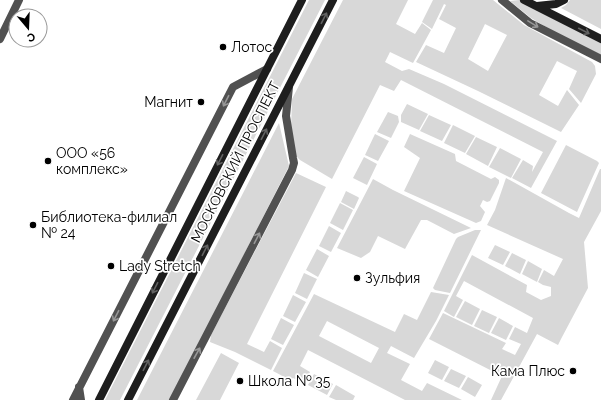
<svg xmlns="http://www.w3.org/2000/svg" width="601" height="400" font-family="Raleway,sans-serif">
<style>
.green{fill:#d8d8d8;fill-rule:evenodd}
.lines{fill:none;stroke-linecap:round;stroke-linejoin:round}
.street{stroke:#515151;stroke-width:8}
.secondary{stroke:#1e1e1e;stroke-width:8}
.oneway{stroke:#626262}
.oneway2{stroke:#979797}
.poi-dot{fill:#000;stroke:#fff;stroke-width:1.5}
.labels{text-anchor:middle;stroke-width:3.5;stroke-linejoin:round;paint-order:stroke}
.poi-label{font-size:14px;fill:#000;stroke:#fff;text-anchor:start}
.street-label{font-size:14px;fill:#000;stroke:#fff}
</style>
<rect width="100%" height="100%" fill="#fff"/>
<!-- green -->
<path class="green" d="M 309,0 L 325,0 L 120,400 L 105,400 Z
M 343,0 L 408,0 L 396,24 L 415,34 L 422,23 L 431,30 L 413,63 L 390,52 L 385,62 L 402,71 L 409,69 L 444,84 L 557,141 L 531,188 L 512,178 L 523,160 L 533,166 L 532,172 L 543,152 L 401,80 L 394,91 L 380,85 L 332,179 L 300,160 L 295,155 L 291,129 L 292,99 Z
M 433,0 L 493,0 L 524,25 L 592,62 L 595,66 L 596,74 L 581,103 L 569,89 L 577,71 L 557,61 L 539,95 L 558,106 L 567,90 L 579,105 L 561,132 L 478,91 L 416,62 L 426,45 L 444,53 L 456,28 L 439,19 L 446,5 L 444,4 L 432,29 L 422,22 ZM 485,24 L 507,35 L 488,71 L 468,59 Z
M 519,0 L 601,43 L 601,55 L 563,37 L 531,18 L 510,1 Z
M 570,0 L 601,0 L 601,29 L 561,8 L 566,5 Z
M 407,104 L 428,114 L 419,130 L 401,122 L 401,115 Z
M 388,112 L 398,116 L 399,122 L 391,138 L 377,132 Z
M 429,115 L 451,125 L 442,141 L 420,131 Z
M 279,123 L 289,166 L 170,400 L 137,400 Z
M 453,125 L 475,136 L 465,153 L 444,143 Z
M 375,134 L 389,141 L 378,161 L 365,155 Z
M 410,134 L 455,154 L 456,161 L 491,179 L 495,177 L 499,180 L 499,183 L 490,201 L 487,202 L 483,200 L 480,206 L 485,212 L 481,221 L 476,223 L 404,191 L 420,158 L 404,147 Z
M 476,137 L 497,147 L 488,166 L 466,154 Z
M 566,145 L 597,161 L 599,163 L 577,212 L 541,193 Z
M 500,148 L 521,159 L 511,178 L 489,167 Z
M 364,157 L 377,164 L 367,185 L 353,178 Z
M 600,169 L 601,169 L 601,211 L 584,242 L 588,288 L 561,339 L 558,345 L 537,334 L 501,400 L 491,400 L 502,376 L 429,339 L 443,313 L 506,343 L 502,349 L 515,355 L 521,344 L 509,339 L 515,327 L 527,333 L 533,318 L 464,281 L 456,296 L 463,300 L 454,317 L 444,311 L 472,255 L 527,285 L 526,292 L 541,300 L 551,296 L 551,287 L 543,285 L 538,282 L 544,270 L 554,276 L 563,259 L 487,225 L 495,210 L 506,178 L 569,213 L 579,218 Z
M 296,173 L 326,187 L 247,344 L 264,352 L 270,341 L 282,348 L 271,370 L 235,352 L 210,342 L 211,335 Z
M 373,179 L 393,190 L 471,228 L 454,234 L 427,220 L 421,220 L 405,249 L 378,236 L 370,252 L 361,258 L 337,248 Z
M 346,191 L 358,197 L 359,198 L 354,209 L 341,202 Z
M 340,203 L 353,210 L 343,230 L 330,223 Z
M 329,226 L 341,233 L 331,252 L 319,246 Z
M 475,230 L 481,230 L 450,293 L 435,290 L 433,288 L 456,239 L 458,237 Z
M 495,245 L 510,252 L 503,265 L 488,258 Z
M 317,249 L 329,256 L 318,277 L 306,270 Z
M 512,253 L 526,260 L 520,274 L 505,266 Z
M 528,261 L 542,269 L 537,282 L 522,274 Z
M 304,273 L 317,279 L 307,299 L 295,293 Z
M 431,292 L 449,295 L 436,321 L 414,358 L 391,346 L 387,353 L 410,364 L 401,380 L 422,391 L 427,383 L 462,400 L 405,400 L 308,350 L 300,366 L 310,372 L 304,383 L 293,378 L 290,380 L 273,371 L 314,294 L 395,332 L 404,314 L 417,320 ZM 327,321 L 379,348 L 371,363 L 319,336 Z
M 293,295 L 306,302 L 295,322 L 283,316 Z
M 465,301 L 480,309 L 472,325 L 456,317 Z
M 482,310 L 497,317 L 489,333 L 474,326 Z
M 281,318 L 294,325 L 283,345 L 271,339 Z
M 499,318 L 513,326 L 506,340 L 491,333 Z
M 221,353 L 239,363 L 220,400 L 196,400 Z
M 435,360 L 449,367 L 442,380 L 428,373 Z
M 451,369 L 466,376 L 459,388 L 444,381 Z
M 314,374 L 333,384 L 327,395 L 308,385 Z
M 468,377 L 482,385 L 475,397 L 461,389 Z
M 336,385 L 355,396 L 353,400 L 336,400 L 329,397 Z"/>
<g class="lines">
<!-- street -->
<path class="street" d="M 502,0 L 530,23 L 601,59
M 0,39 L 19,0
M 79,387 L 81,400
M 73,400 L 233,87 L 267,69
M 173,400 L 292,170 L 294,163 L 293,158 L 286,116 L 289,87"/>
<!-- secondary -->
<path class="secondary" d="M 524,0 L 601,39
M 537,6 L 556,4 L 564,0
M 99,400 L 302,0
M 128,400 L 333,0"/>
</g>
<!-- one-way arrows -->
<defs><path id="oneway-shaft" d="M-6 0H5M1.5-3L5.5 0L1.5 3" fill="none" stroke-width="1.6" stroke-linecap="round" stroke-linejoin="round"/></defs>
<g class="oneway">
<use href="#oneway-shaft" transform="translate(324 18) rotate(-63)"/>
<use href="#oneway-shaft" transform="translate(584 31) rotate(27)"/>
<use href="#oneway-shaft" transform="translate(264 134) rotate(-63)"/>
<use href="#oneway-shaft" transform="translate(220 160) rotate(117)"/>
<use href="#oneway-shaft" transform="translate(205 250) rotate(-63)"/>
<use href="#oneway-shaft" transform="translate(155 288) rotate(117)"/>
<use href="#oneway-shaft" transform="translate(146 365) rotate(-63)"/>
</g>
<g class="oneway2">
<use href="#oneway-shaft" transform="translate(533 24) rotate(31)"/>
<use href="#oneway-shaft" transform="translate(226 101) rotate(117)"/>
<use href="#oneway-shaft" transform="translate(257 238) rotate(-63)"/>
<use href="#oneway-shaft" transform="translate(116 316) rotate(117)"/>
<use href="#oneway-shaft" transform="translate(197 353) rotate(-61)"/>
</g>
<!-- markers -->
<g class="poi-dot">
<circle cx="223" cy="47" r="4"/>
<circle cx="201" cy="102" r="4"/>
<circle cx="48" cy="161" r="4"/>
<circle cx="33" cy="225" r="4"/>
<circle cx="111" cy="266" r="4"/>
<circle cx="357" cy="278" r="4"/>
<circle cx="573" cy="371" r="4"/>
<circle cx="240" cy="381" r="4"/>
</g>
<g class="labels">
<!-- poi labels -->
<g class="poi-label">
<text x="231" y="52">Лотос</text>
<text x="193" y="107" text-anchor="end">Магнит</text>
<text x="56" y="158">ООО «56<tspan x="56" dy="16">комплекс»</tspan></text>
<text x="41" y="222">Библиотека-филиал<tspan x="41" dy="16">№ 24</tspan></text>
<text x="119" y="271">Lady Stretch</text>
<text x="365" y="283">Зульфия</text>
<text x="565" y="376" text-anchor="end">Кама Плюс</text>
<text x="248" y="386">Школа № 35</text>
</g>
<!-- street labels -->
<g class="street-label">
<text transform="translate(235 162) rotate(-63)" y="5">МОСКОВСКИЙ ПРОСПЕКТ</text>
</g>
</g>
<!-- north arrow -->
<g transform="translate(28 28) rotate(161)"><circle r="19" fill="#ffffff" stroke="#999999"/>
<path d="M0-3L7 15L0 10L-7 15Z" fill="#000000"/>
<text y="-6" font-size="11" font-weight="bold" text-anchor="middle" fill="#000000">С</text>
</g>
</svg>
